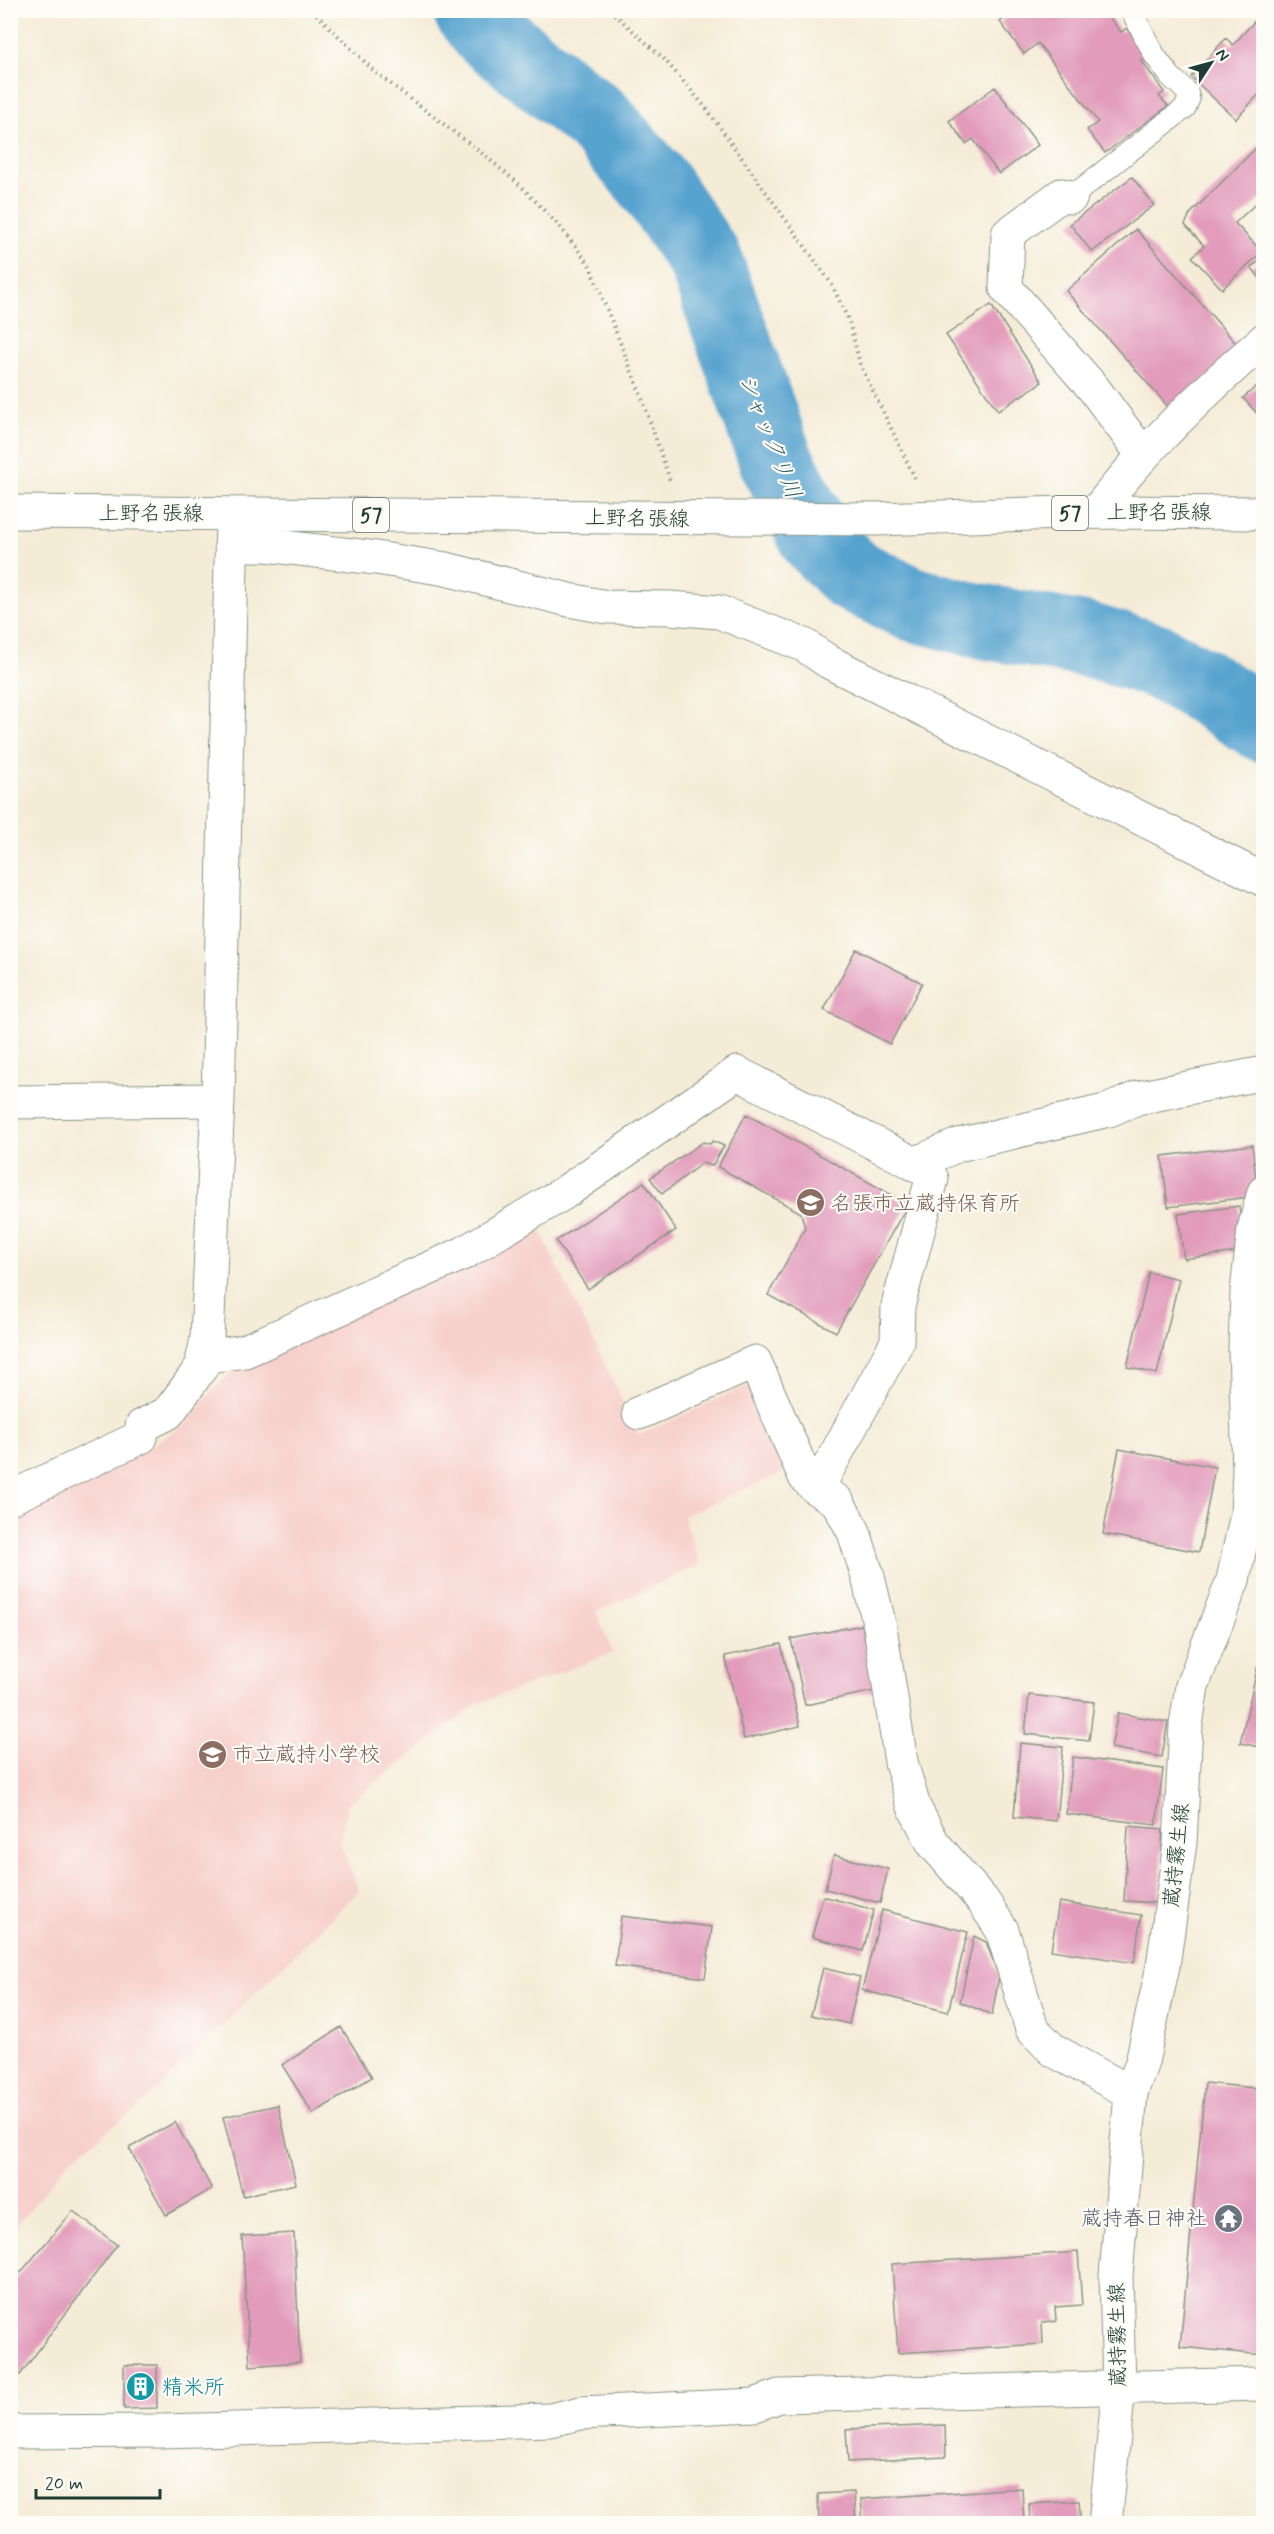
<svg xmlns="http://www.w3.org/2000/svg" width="1274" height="2534" font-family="Mynerve,'Klee One',sans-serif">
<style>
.built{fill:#f7d0cc}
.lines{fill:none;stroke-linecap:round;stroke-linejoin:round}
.river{stroke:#56a3cf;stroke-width:75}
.building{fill:#e29bbb}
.service-casing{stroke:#8a9486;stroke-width:23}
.minor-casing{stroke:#8a9486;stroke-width:35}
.secondary-casing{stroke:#8a9486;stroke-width:35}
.primary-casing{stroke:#8a9486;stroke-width:35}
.path{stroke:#8a9486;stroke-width:4;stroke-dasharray:1.5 4.5;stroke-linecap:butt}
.service{stroke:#fff;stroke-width:21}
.minor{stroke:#fff;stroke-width:33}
.secondary{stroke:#fff;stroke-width:33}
.primary{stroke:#fff;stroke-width:33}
.labels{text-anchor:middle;stroke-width:4.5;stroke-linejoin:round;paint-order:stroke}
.shield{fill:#fdfcf7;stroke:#62766e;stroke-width:1.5}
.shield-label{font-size:20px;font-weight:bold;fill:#1f3d34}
.street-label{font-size:21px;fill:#1f3d34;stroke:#fdfcf7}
.education-label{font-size:21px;fill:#785e54;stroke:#fdfcf7;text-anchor:start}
.worship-label{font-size:21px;fill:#5b616d;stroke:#fdfcf7;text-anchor:end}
.culture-label{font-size:21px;fill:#0d838f;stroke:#fdfcf7;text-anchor:start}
.water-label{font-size:22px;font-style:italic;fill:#32616a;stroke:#fdfcf7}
</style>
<rect width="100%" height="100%" fill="#fdfcf7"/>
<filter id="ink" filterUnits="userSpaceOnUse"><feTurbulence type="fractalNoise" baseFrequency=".0167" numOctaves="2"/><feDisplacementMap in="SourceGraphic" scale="12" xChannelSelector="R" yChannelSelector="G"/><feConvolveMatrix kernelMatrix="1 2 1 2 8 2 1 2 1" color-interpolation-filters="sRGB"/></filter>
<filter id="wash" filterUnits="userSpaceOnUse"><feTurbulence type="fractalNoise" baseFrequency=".008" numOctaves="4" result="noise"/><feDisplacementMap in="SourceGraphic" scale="24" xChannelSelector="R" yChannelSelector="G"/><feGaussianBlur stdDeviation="1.35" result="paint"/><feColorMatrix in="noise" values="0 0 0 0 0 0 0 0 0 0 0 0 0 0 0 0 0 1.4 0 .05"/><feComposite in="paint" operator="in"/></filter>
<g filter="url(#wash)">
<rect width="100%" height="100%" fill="#f5ecd7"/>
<!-- built -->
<path class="built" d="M 537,1224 L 639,1435 L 751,1384 L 787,1471 L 683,1516 L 700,1565 L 596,1612 L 613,1653 L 477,1704 L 348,1804 L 339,1840 L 359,1891 L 148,2099 L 69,2161 L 11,2232 L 11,1512 L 146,1449 L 187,1423 L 204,1400 L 235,1369 Z"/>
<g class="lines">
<!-- river -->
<path class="river" d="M 470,10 L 487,32 L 598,120 L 654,184 L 705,260 L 776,460 L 818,541 L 852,575 L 912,604 L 975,620 L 1087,640 L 1155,660 L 1198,683 L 1264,725"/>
</g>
<g id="blocks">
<!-- building -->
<path class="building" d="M 1015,10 L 1110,10 L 1106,13 L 1121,32 L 1127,28 L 1147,56 L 1141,60 L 1164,92 L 1159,96 L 1168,106 L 1105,153 L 1087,130 L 1098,122 L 1038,43 L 1024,54 L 1000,22 Z
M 1262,13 L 1264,92 L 1262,91 L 1236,119 L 1191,77 L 1226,38 L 1233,45 Z
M 995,87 L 1038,145 L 999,174 L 973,139 L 966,144 L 949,121 Z
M 1264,140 L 1264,196 L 1235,223 L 1262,252 L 1222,289 L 1192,257 L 1204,246 L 1185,225 L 1190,214 Z
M 1132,177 L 1154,205 L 1092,252 L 1070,224 Z
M 1136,229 L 1240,348 L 1171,410 L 1066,291 Z
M 1264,258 L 1264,283 L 1251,267 Z
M 991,305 L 1042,382 L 998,411 L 946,335 Z
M 1264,380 L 1264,421 L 1243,398 Z
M 856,949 L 922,983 L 890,1044 L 824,1010 Z
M 746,1114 L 908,1204 L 836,1332 L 768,1295 L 805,1228 L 801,1213 L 718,1167 Z
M 713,1141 L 724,1146 L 712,1166 L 702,1163 L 662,1194 L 650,1178 L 703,1142 L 710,1144 Z
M 1252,1145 L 1258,1196 L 1168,1207 L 1162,1156 Z
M 644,1182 L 676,1230 L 588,1289 L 556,1241 Z
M 1239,1206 L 1245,1251 L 1184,1259 L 1178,1214 Z
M 1149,1272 L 1179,1279 L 1157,1374 L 1127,1367 Z
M 1119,1449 L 1215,1467 L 1199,1552 L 1103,1534 Z
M 862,1625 L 875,1691 L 805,1705 L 791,1639 Z
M 781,1644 L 800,1726 L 744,1739 L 725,1656 Z
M 1258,1665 L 1264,1667 L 1264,1748 L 1240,1743 Z
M 1029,1695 L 1094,1702 L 1089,1741 L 1025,1734 Z
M 1118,1713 L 1168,1722 L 1162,1757 L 1111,1748 Z
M 1020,1743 L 1063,1747 L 1056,1821 L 1014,1817 Z
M 1073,1757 L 1163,1769 L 1156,1825 L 1066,1814 Z
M 1128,1826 L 1163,1829 L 1159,1903 L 1124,1901 Z
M 834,1855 L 888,1869 L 880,1903 L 825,1889 Z
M 823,1896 L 874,1910 L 863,1951 L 812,1937 Z
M 1059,1902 L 1141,1915 L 1134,1963 L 1051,1950 Z
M 882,1910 L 968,1932 L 948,2012 L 862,1990 Z
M 621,1916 L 712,1927 L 705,1978 L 615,1966 Z
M 974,1936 L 986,1942 L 999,1976 L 992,2015 L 960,2002 Z
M 823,1968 L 860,1977 L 849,2024 L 811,2015 Z
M 341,2027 L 372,2077 L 313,2114 L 282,2065 Z
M 1205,2083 L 1264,2089 L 1264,2355 L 1180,2347 Z
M 278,2105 L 296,2184 L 243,2196 L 223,2117 Z
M 175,2122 L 212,2189 L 166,2215 L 129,2148 Z
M 73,2211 L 117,2245 L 20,2375 L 10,2368 L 10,2285 Z
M 294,2233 L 300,2362 L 250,2366 L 242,2236 Z
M 1078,2252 L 1082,2305 L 1055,2307 L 1056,2321 L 1042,2322 L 1043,2344 L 898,2353 L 892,2264 Z
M 124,2365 L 157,2365 L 157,2408 L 124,2409 Z
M 945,2425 L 946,2457 L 848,2462 L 846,2429 Z
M 1022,2488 L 1024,2524 L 863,2524 L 861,2499 Z
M 854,2492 L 856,2524 L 819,2524 L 818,2494 Z
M 1079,2501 L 1081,2524 L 1030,2524 L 1029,2504 Z"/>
</g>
</g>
<g filter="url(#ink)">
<use href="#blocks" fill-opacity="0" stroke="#8a9486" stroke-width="1.5"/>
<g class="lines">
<defs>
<path id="service" d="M 1071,197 L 1185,108 L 1189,99 L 1187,92 L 1170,76 L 1155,56 L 1131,10"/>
<path id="minor" d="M 1071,197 L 1061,195 L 1008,234 L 1006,288 L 1094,389 L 1143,455
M 1096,512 C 1144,450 1204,391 1264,340
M 231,545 L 266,545 L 376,558 L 446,569 L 569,600 L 607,607 L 670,608 L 719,612 L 804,645 L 829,662 L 1264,880
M 10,1102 L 218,1100
M 914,1164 L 958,1145 L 1109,1110 L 1137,1098 L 1264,1073
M 203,1357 L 245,1351 L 464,1253 L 564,1193 L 737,1073 L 925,1169 L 932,1179 L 898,1306 L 897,1342 L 817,1489
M 639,1413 L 755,1362 L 805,1477 L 817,1489 L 837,1501 L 854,1532 L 868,1577 L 880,1627 L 901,1762 L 914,1807 L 933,1843 L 983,1901 L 1002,1930 L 1032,2029 L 1053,2050 L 1131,2093
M 10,1498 L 141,1437 L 142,1426 L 168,1413 L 185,1390 L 202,1366 L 207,1338 L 218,1100 L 232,522
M 10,2432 L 162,2431 L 550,2420 L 581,2413 L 755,2405 L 779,2396 L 1264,2384"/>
<path id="secondary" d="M 1105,2524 L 1119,2387 L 1116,2276 L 1131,2093 L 1142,2062 L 1163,1966 L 1180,1843 L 1186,1725 L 1192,1686 L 1233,1580 L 1247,1514 L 1249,1471 L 1245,1349 L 1247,1292 L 1254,1229 L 1264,1192"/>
<path id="primary" d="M 10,512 L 877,519 L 1096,512 L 1264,513"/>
</defs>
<!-- service casing -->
<use href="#service" class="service-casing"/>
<!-- minor casing -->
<use href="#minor" class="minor-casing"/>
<!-- secondary casing -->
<use href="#secondary" class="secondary-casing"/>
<!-- primary casing -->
<use href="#primary" class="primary-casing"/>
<!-- path -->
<path class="path" d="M 312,10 L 375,72 L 483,154 L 521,186 L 560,227 L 589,264 L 641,395 L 670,481
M 610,10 L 665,60 L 706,108 L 831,283 L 849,321 L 860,364 L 916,480"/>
<!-- service -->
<use href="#service" class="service"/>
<!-- minor -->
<use href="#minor" class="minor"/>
<!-- secondary -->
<use href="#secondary" class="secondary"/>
<!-- primary -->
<use href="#primary" class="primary"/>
</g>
</g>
<!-- icons -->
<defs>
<symbol id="school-disc" viewBox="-11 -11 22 22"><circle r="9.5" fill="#8d6e63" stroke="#fdfcf7"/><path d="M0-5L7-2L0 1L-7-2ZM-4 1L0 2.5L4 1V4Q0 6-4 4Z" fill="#fff"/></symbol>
<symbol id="temple-disc" viewBox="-11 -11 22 22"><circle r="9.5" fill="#6b7280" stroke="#fdfcf7"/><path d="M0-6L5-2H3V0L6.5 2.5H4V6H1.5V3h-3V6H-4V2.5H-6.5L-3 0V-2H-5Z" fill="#fff"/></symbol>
<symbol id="building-disc" viewBox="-11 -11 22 22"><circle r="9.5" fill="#0f9aa8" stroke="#fdfcf7"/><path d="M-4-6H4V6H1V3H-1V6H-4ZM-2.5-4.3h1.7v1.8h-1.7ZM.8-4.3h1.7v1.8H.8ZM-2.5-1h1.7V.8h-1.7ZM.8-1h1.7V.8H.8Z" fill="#fff"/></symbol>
</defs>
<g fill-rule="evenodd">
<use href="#school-disc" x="794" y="1186" width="33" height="33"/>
<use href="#school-disc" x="196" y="1738" width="33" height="33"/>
<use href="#temple-disc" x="1212" y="2202" width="33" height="33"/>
<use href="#building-disc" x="124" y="2370" width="33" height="33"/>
</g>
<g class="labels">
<!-- shield labels -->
<g class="shield">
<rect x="1052" y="496" width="36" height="34" rx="4.5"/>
<rect x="353" y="498" width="36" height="34" rx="4.5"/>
</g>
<g class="shield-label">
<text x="1070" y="520">57</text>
<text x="371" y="522">57</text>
</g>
<!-- street labels -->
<g class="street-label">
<text x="1159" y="519">上野名張線</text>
<text x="151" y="520">上野名張線</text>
<text transform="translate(637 518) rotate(1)" y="7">上野名張線</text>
<text transform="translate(1176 1855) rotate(-84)" y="7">蔵持霧生線</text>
<text transform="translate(1117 2335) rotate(-91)" y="7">蔵持霧生線</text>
</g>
<!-- education labels -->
<g class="education-label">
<text x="831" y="1210">名張市立蔵持保育所</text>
<text x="233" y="1761">市立蔵持小学校</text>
</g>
<!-- worship labels -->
<g class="worship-label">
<text x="1207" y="2225">蔵持春日神社</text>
</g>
<!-- culture labels -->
<g class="culture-label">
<text x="162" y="2394">精米所</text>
</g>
<!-- water labels -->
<g class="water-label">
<text transform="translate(771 436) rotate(68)" y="8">シャックリ川</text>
</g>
</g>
<!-- margin -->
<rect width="1274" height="2534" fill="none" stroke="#fdfcf7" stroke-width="36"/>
<!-- north arrow -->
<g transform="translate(1211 63) rotate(54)" stroke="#fdfcf7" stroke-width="4.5" paint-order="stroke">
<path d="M0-4.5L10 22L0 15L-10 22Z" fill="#1f3d34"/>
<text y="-9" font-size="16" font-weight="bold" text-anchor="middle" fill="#1f3d34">N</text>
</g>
<!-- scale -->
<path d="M36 2489v9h124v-9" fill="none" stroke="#1f3d34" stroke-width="3"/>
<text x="45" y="2489" font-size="18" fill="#1f3d34" stroke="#fdfcf7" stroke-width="4.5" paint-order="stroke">20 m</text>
</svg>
